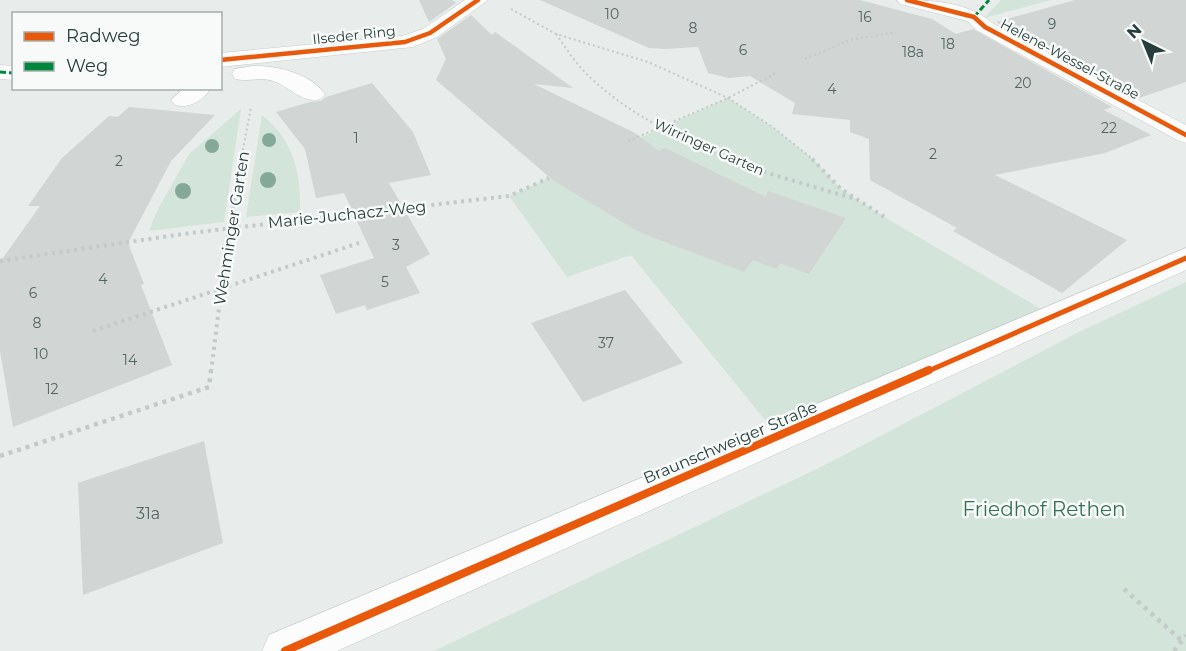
<svg xmlns="http://www.w3.org/2000/svg" width="1186" height="651" font-family="Montserrat,sans-serif">
<style>
.green{fill:#d3e4da}
.building{fill:#d1d5d4}
.lines{fill:none;stroke-linecap:round;stroke-linejoin:round}
.minor-casing{stroke:#c5c9c8;stroke-width:1}
.path-far2{stroke:#c3cbca;stroke-width:2;stroke-dasharray:2 3;stroke-linecap:butt}
.path-far1{stroke:#c3cbca;stroke-width:4;stroke-dasharray:3 4.5;stroke-linecap:butt}
.path{stroke:#c3cbca;stroke-width:4.5;stroke-dasharray:4 5;stroke-linecap:butt}
.minor{fill:#fcfcfc;fill-rule:evenodd}
.quiet{stroke:#00873e;stroke-width:3;stroke-dasharray:6 3;stroke-linecap:butt}
.cycleway-far2-casing{stroke:#f7faf9;stroke-width:7}
.cycleway-far1-casing{stroke:#f7faf9;stroke-width:9}
.cycleway-casing{stroke:#f7faf9;stroke-width:11}
.cycleway-far2{stroke:#e8590c;stroke-width:4.5}
.cycleway-far1{stroke:#e8590c;stroke-width:5}
.cycleway{stroke:#e8590c;stroke-width:8}
.tree{fill:#85a999}
.labels{text-anchor:middle;stroke-width:5;stroke-linejoin:round;paint-order:stroke}
.number-label{font-size:14px;fill:#526563}
.far-street-label{font-size:14px;fill:#273f3c;stroke:#f7faf9}
.street-label{font-size:16px;fill:#273f3c;stroke:#f7faf9}
.near-number-label{font-size:16px;fill:#526563}
.near-park-label{font-size:20px;fill:#347256;stroke:#f7faf9}
</style>
<rect width="100%" height="100%" fill="#e8eceb"/>
<!-- green -->
<path class="green" d="M 1001,0 L 1051,0 L 984,18 Z
M 728,98 L 771,126 L 815,161 L 841,189 L 886,218 L 1053,316 L 778,436 L 631,255 L 567,277 L 509,196 Z
M 241,109 L 224,222 L 149,231 L 157,211 L 189,154 Z
M 262,115 C 294,141 301,173 300,212 L 246,217 Z
M 1186,282 L 1186,651 L 434,651 L 821,467 L 1077,333 Z"/>
<!-- building -->
<path class="building" d="M 419,0 L 452,0 L 456,3 L 429,22 Z
M 540,0 L 860,0 L 932,19 L 956,34 L 973,29 L 1112,107 L 1104,110 L 1151,135 L 1105,153 L 995,175 L 1127,240 L 1062,293 L 953,231 L 957,228 L 870,180 L 869,139 L 850,132 L 850,120 L 792,114 L 795,103 L 750,76 L 729,78 L 708,73 L 698,47 L 665,49 L 649,48 Z
M 1075,0 L 1186,0 L 1186,82 L 1139,98 L 996,22 Z
M 471,15 L 492,35 L 495,32 L 573,88 L 534,84 L 635,133 L 659,151 L 665,148 L 766,197 L 768,191 L 846,218 L 809,274 L 780,263 L 776,269 L 753,260 L 744,272 L 639,232 L 554,181 L 436,80 L 446,59 L 437,39 Z
M 372,83 L 413,132 L 431,175 L 389,183 L 430,254 L 406,267 L 420,293 L 367,310 L 365,305 L 336,314 L 320,275 L 374,258 L 344,193 L 316,198 L 305,149 L 276,112 L 310,102 L 321,101 L 326,97 Z
M 129,107 L 215,115 L 171,161 L 128,243 L 144,284 L 141,285 L 172,365 L 13,427 L 0,351 L 0,262 L 40,206 L 28,206 L 62,158 L 109,116 L 118,117 Z
M 625,290 L 683,363 L 583,402 L 531,323 Z
M 204,441 L 223,543 L 83,595 L 78,483 Z"/>
<g class="lines">
<defs>
<path id="minor" d="M 465,0 L 488,0 L 437,37 L 413,47 L 220,67 L 220,53 L 402,36 L 423,29 Z
M 897,0 C 928,0 968,1 992,23 L 1186,125 L 1186,143 L 1177,140 L 978,31 L 967,21 L 900,4 Z
M 0,65 L 14,66 L 14,80 L 0,79 Z
M 253,66 C 277,65 311,74 325,94 L 321,99 C 302,104 291,87 273,81 C 260,77 248,82 235,79 L 232,74 L 235,69 Z
M 184,88 L 211,88 C 203,101 189,109 175,105 L 171,100 Z
M 1186,248 L 1186,270 L 337,651 L 262,651 L 269,635 Z"/>
</defs>
<!-- minor casing -->
<use href="#minor" class="minor-casing"/>
<!-- path-far2 -->
<path class="path-far2" d="M 511,9 L 556,34 L 648,62 L 728,98 L 771,126 L 814,160
M 556,34 C 564,45 572,58 581,68 C 622,112 677,137 732,160
M 805,59 L 850,40 L 896,32
M 628,141 L 728,98 L 778,72
M 241,160 L 251,107"/>
<!-- path-far1 -->
<path class="path-far1" d="M 728,159 L 774,175 L 855,199
M 812,159 L 841,189 L 886,218
M 0,261 L 190,233 L 509,196 L 549,178
M 93,331 L 359,243
M 211,372 L 229,228 L 242,159"/>
<!-- path -->
<path class="path" d="M 0,456 L 209,387 L 211,370
M 1124,589 L 1182,641
M 1174,651 L 1186,635"/>
<!-- minor -->
<use href="#minor" class="minor"/>
<!-- quiet -->
<path class="quiet" d="M 974,17 L 989,0
M 0,72 L 14,73"/>
<defs>
<path id="cycleway-far2" d="M 907,0 L 974,17 L 985,27 L 1186,135
M 220,60 L 405,42 L 430,33 L 478,0"/>
<path id="cycleway-far1" d="M 926,372 L 1186,258"/>
<path id="cycleway" d="M 285,651 L 929,370"/>
</defs>
<!-- cycleway-far2 casing -->
<use href="#cycleway-far2" class="cycleway-far2-casing"/>
<!-- cycleway-far1 casing -->
<use href="#cycleway-far1" class="cycleway-far1-casing"/>
<!-- cycleway casing -->
<use href="#cycleway" class="cycleway-casing"/>
<!-- cycleway-far2 -->
<use href="#cycleway-far2" class="cycleway-far2"/>
<!-- cycleway-far1 -->
<use href="#cycleway-far1" class="cycleway-far1"/>
<!-- cycleway -->
<use href="#cycleway" class="cycleway"/>
</g>
<!-- trees -->
<g class="tree">
<circle cx="269" cy="140" r="7"/>
<circle cx="212" cy="146" r="7"/>
<circle cx="268" cy="180" r="8"/>
<circle cx="183" cy="191" r="8"/>
</g>
<g class="labels">
<!-- number labels -->
<g class="number-label">
<text x="612" y="19">10</text>
<text x="865" y="22">16</text>
<text x="1052" y="29">9</text>
<text x="693" y="33">8</text>
<text x="948" y="49">18</text>
<text x="743" y="55">6</text>
<text x="913" y="57">18a</text>
<text x="1023" y="88">20</text>
<text x="832" y="94">4</text>
<text x="1109" y="133">22</text>
<text x="356" y="143">1</text>
<text x="933" y="159">2</text>
<text x="119" y="166">2</text>
<text x="396" y="250">3</text>
<text x="103" y="284">4</text>
<text x="385" y="287">5</text>
<text x="33" y="298">6</text>
<text x="37" y="328">8</text>
<text x="606" y="348">37</text>
<text x="41" y="359">10</text>
<text x="130" y="365">14</text>
<text x="52" y="394">12</text>
</g>
<!-- far-street labels -->
<g class="far-street-label">
<text transform="translate(354 35) rotate(-6)" y="5">Ilseder Ring</text>
<text transform="translate(1070 59) rotate(28)" y="5">Helene-Wessel-Straße</text>
<text transform="translate(709 147) rotate(24)" y="5">Wirringer Garten</text>
</g>
<!-- street labels -->
<g class="street-label">
<text transform="translate(347 214) rotate(-6)" y="6">Marie-Juchacz-Weg</text>
<text transform="translate(231 228) rotate(-81)" y="6">Wehminger Garten</text>
<text transform="translate(730 442) rotate(-23)" y="6">Braunschweiger Straße</text>
</g>
<!-- near-number labels -->
<g class="near-number-label">
<text x="148" y="519">31a</text>
</g>
<!-- near-park labels -->
<g class="near-park-label">
<text x="1044" y="516">Friedhof Rethen</text>
</g>
</g>
<!-- legend -->
<rect x="12" y="12" width="210" height="78" fill="#f7faf9" stroke="#a4afad" stroke-width="1.5"/>
<rect x="24" y="32" width="30" height="9" fill="#e8590c" stroke="#a4afad" stroke-width="1.5"/>
<text x="66" y="42" font-size="18" fill="#273f3c">Radweg</text>
<rect x="24" y="62" width="30" height="9" fill="#00873e" stroke="#a4afad" stroke-width="1.5"/>
<text x="66" y="72" font-size="18" fill="#273f3c">Weg</text>
<!-- north arrow -->
<g transform="translate(1144 42) rotate(317)" stroke="#f7faf9" stroke-width="4.5" paint-order="stroke">
<path d="M0-4.5L10 22L0 15L-10 22Z" fill="#273f3c"/>
<text y="-9" font-size="16" font-weight="bold" text-anchor="middle" fill="#273f3c">N</text>
</g>
</svg>
